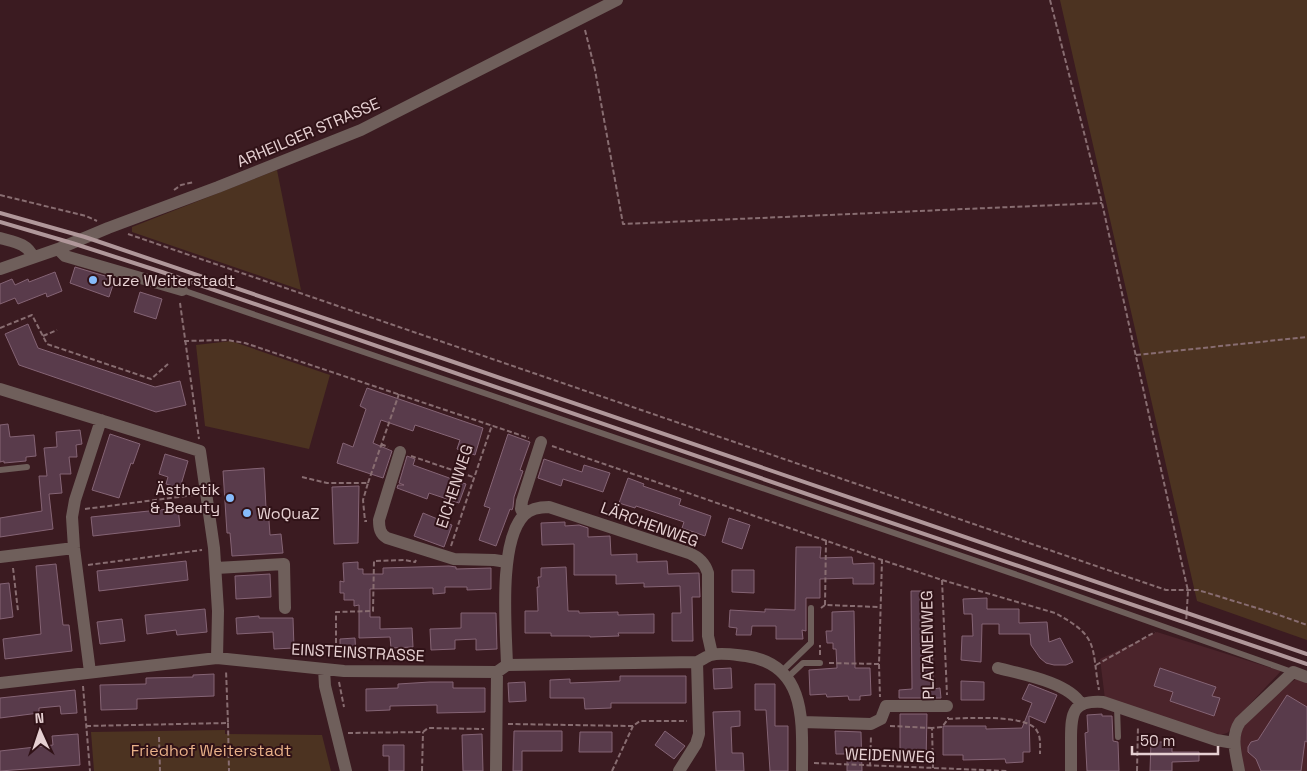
<svg xmlns="http://www.w3.org/2000/svg" width="1307" height="771" font-family="'Space Grotesk',sans-serif">
<style>
.built{fill:#4b242b}
.green{fill:#4c3321}
.building{fill:#593b4b;stroke:#856475}
.lines{fill:none;stroke-linecap:round;stroke-linejoin:round}
.path{stroke:#886d71;stroke-width:2;stroke-dasharray:5 2.5;stroke-linecap:butt}
.lane{stroke:#6f5f5b;stroke-width:6}
.street{stroke:#6f5f5b;stroke-width:12}
.rail{stroke:#b0979a;stroke-width:4}
.poi-dot{fill:#86bbfb;stroke:#301217;stroke-width:2}
.labels{text-anchor:middle;stroke-width:4;stroke-linejoin:round;paint-order:stroke}
.street-label{font-size:16px;fill:#e6d0d2;stroke:#301217}
.poi-label{font-size:16px;fill:#e6d0d2;stroke:#301217;text-anchor:start}
.park-label{font-size:16px;fill:#e9b189;stroke:#301217}
</style>
<rect width="100%" height="100%" fill="#3b1b21"/>
<!-- built -->
<path class="built" d="M 1157,632 L 1281,671 L 1236,719 L 1233,728 L 1227,733 L 1218,736 L 1105,699 L 1100,659 Z
M 1296,679 L 1307,683 L 1307,771 L 1244,771 L 1240,751 L 1240,734 L 1245,722 L 1271,696 Z"/>
<!-- green -->
<path class="green" d="M 1060,0 L 1307,0 L 1307,640 L 1197,601 Z
M 277,170 L 301,290 L 132,232 L 132,227 Z
M 231,341 L 330,375 L 309,449 L 205,426 L 196,345 Z
M 225,730 L 225,734 L 322,735 L 331,771 L 94,771 L 91,732 Z"/>
<!-- building -->
<path class="building" d="M 75,267 L 115,279 L 109,297 L 70,283 Z
M 55,272 L 62,291 L 47,297 L 46,293 L 18,304 L 15,298 L 0,304 L 0,284 L 12,279 L 15,285 L 28,279 L 29,282 Z
M 140,292 L 162,299 L 156,319 L 134,312 Z
M 28,324 L 38,348 L 155,387 L 180,381 L 186,405 L 156,412 L 19,365 L 5,334 Z
M 367,388 L 483,428 L 475,455 L 457,449 L 460,440 L 415,425 L 413,431 L 381,420 L 373,443 L 392,451 L 383,478 L 337,463 L 343,443 L 353,447 L 366,409 L 360,406 Z
M 8,424 L 10,437 L 34,435 L 36,456 L 26,457 L 26,461 L 4,463 L 4,461 L 0,462 L 0,425 Z
M 80,430 L 82,444 L 76,445 L 77,457 L 69,457 L 71,474 L 60,474 L 62,493 L 49,494 L 53,529 L 0,537 L 0,518 L 42,511 L 39,476 L 47,476 L 44,448 L 57,447 L 56,432 Z
M 110,434 L 140,444 L 133,464 L 131,463 L 119,498 L 92,490 Z
M 508,434 L 530,442 L 520,470 L 523,471 L 514,497 L 513,507 L 512,510 L 510,509 L 496,546 L 479,540 L 490,508 L 484,506 Z
M 165,454 L 188,461 L 180,488 L 166,484 L 168,477 L 159,474 Z
M 407,456 L 415,459 L 413,465 L 466,484 L 459,503 L 429,493 L 427,499 L 397,488 L 398,485 L 404,485 L 399,483 Z
M 544,459 L 582,472 L 584,465 L 610,473 L 603,492 L 563,479 L 561,486 L 538,478 Z
M 264,468 L 266,508 L 268,507 L 270,535 L 281,534 L 283,553 L 232,556 L 230,533 L 227,533 L 223,471 Z
M 628,478 L 644,484 L 643,486 L 681,499 L 679,505 L 711,516 L 705,536 L 682,528 L 684,522 L 636,506 L 635,508 L 619,503 Z
M 359,486 L 358,543 L 334,544 L 332,487 Z
M 178,508 L 180,526 L 93,536 L 91,517 Z
M 423,513 L 452,525 L 444,547 L 414,536 Z
M 729,518 L 750,525 L 742,549 L 722,542 Z
M 565,522 L 565,526 L 579,525 L 588,528 L 588,537 L 610,536 L 611,555 L 637,554 L 637,562 L 667,561 L 668,574 L 699,573 L 700,597 L 692,597 L 693,641 L 672,641 L 672,613 L 681,613 L 680,586 L 644,587 L 644,583 L 616,584 L 616,575 L 574,575 L 574,544 L 542,545 L 541,523 Z
M 796,547 L 821,547 L 820,558 L 852,557 L 853,564 L 874,563 L 874,584 L 853,584 L 853,578 L 820,579 L 820,598 L 806,598 L 806,631 L 802,630 L 803,639 L 776,639 L 776,626 L 752,626 L 751,635 L 736,635 L 737,628 L 729,627 L 730,610 L 765,612 L 765,609 L 795,610 Z
M 186,561 L 188,580 L 99,591 L 97,571 Z
M 358,562 L 358,569 L 363,569 L 363,574 L 383,574 L 383,568 L 449,566 L 456,567 L 456,569 L 491,568 L 491,589 L 467,590 L 467,587 L 445,587 L 445,593 L 433,594 L 433,588 L 370,589 L 370,617 L 380,617 L 380,629 L 412,628 L 413,647 L 391,648 L 390,637 L 359,638 L 359,605 L 354,606 L 354,600 L 344,600 L 344,593 L 340,593 L 340,581 L 344,582 L 343,563 Z
M 56,564 L 63,625 L 69,625 L 72,651 L 5,659 L 3,639 L 41,634 L 36,566 Z
M 566,567 L 568,611 L 579,611 L 579,613 L 618,612 L 618,615 L 654,614 L 654,633 L 618,633 L 619,636 L 590,637 L 590,636 L 551,636 L 551,633 L 525,633 L 525,611 L 538,611 L 537,587 L 539,587 L 538,577 L 541,577 L 541,568 Z
M 732,570 L 754,570 L 754,593 L 732,592 Z
M 270,574 L 271,597 L 236,599 L 235,576 Z
M 9,583 L 13,617 L 0,619 L 0,584 Z
M 911,591 L 932,591 L 933,689 L 940,688 L 941,698 L 899,698 L 899,690 L 912,689 Z
M 987,598 L 987,609 L 1019,609 L 1019,623 L 1047,622 L 1049,642 L 1060,638 L 1073,662 L 1066,665 L 1054,665 L 1046,663 L 1040,658 L 1031,645 L 1030,634 L 999,634 L 999,624 L 982,624 L 981,662 L 961,660 L 962,636 L 973,636 L 972,614 L 964,614 L 963,599 Z
M 205,609 L 207,632 L 177,635 L 176,630 L 147,634 L 145,615 Z
M 854,611 L 855,668 L 870,668 L 871,695 L 860,696 L 860,700 L 849,700 L 848,696 L 827,697 L 826,694 L 810,695 L 809,670 L 837,668 L 836,649 L 833,649 L 833,643 L 827,643 L 826,631 L 832,631 L 832,612 Z
M 461,613 L 496,613 L 497,649 L 476,650 L 476,639 L 455,640 L 455,649 L 431,650 L 430,629 L 461,628 Z
M 259,616 L 259,618 L 293,618 L 294,648 L 274,649 L 273,632 L 237,634 L 236,618 Z
M 122,619 L 125,641 L 100,644 L 97,622 Z
M 355,638 L 356,656 L 340,656 L 340,639 Z
M 731,668 L 732,688 L 714,689 L 713,669 Z
M 1160,668 L 1216,687 L 1212,696 L 1220,698 L 1214,716 L 1170,701 L 1173,692 L 1154,686 Z
M 214,674 L 214,696 L 137,699 L 137,709 L 101,710 L 100,685 L 146,684 L 146,678 L 193,677 L 193,675 Z
M 620,676 L 686,676 L 686,703 L 611,703 L 611,708 L 585,709 L 584,698 L 550,698 L 550,680 L 570,679 L 570,683 L 620,681 Z
M 961,681 L 984,682 L 984,700 L 961,700 Z
M 430,682 L 453,682 L 453,688 L 485,688 L 485,712 L 437,713 L 437,705 L 390,706 L 390,710 L 366,711 L 366,689 L 398,688 L 398,684 Z
M 525,682 L 526,701 L 509,702 L 508,683 Z
M 755,684 L 775,684 L 775,726 L 788,726 L 788,771 L 770,771 L 766,710 L 755,710 Z
M 1029,684 L 1057,695 L 1045,723 L 1029,716 L 1030,752 L 1023,752 L 1023,762 L 1006,763 L 1005,759 L 963,760 L 963,755 L 943,755 L 943,726 L 986,726 L 986,729 L 1022,728 L 1032,703 L 1022,699 Z
M 75,690 L 77,713 L 61,714 L 60,706 L 39,708 L 39,713 L 0,718 L 0,698 Z
M 1287,695 L 1307,707 L 1307,742 L 1305,741 L 1301,771 L 1261,771 L 1256,759 L 1248,752 L 1248,747 L 1251,742 L 1258,740 Z
M 740,711 L 740,726 L 731,727 L 732,753 L 743,753 L 744,771 L 716,771 L 713,712 Z
M 900,714 L 927,714 L 926,761 L 900,760 Z
M 1102,714 L 1102,716 L 1112,716 L 1113,741 L 1118,742 L 1119,771 L 1087,771 L 1085,733 L 1088,732 L 1087,715 Z
M 514,731 L 562,731 L 562,751 L 522,751 L 522,771 L 513,771 Z
M 665,731 L 685,746 L 674,759 L 655,745 Z
M 835,731 L 861,732 L 862,771 L 847,771 L 847,754 L 836,754 Z
M 580,732 L 612,732 L 612,752 L 579,752 Z
M 78,734 L 80,765 L 0,771 L 0,751 L 53,745 L 52,736 Z
M 482,734 L 483,771 L 463,771 L 462,735 Z
M 1151,742 L 1172,742 L 1172,752 L 1199,752 L 1199,761 L 1172,762 L 1172,771 L 1150,771 Z
M 383,745 L 404,745 L 404,771 L 389,771 L 389,756 L 383,756 Z"/>
<g class="lines">
<!-- path -->
<path class="path" d="M 1050,0 L 1102,203 L 1188,591 L 1186,624
M 585,30 L 595,70 L 623,224 L 1102,203
M 174,190 L 181,185 L 194,182
M 0,195 L 86,216 L 97,221
M 128,234 L 1166,590 L 1198,590 L 1273,613 L 1307,625
M 180,303 L 199,439
M 0,328 L 32,315 L 47,344 L 151,379 L 168,364
M 43,336 L 57,330
M 184,341 L 227,340 L 245,343 L 529,438
M 1136,355 L 1307,337
M 381,444 L 388,447
M 552,446 L 882,560 L 942,580 L 1055,613 C 1100,637 1091,646 1099,690
M 411,456 L 473,477
M 302,477 L 327,483 L 368,483 L 363,500 L 365,521 L 367,521
M 368,483 L 399,394
M 85,509 L 194,495
M 451,546 L 492,425
M 88,565 L 202,550
M 13,568 L 18,611
M 942,580 L 947,695
M 825,605 L 826,540
M 821,608 L 825,605 L 880,607
M 820,655 L 820,645
M 336,658 L 336,612 L 373,611 L 374,561 L 404,560 L 415,562 L 416,560
M 829,663 L 879,664 L 882,560
M 879,664 L 880,697
M 1096,665 L 1155,632
M 339,682 L 344,707
M 83,686 L 90,771
M 948,719 C 966,718 1029,714 1037,731 C 1041,737 1040,746 1040,754
M 228,723 L 229,771
M 508,724 L 633,726 L 640,721 L 687,721
M 86,726 L 228,723 L 226,670
M 890,726 L 932,728
M 348,733 L 423,732 L 428,728 L 484,729
M 159,737 L 160,771
M 814,763 L 1007,771
M 870,765 L 871,736
M 933,768 L 932,728 L 942,727 L 948,719 L 948,717
M 422,771 L 423,732
M 612,771 L 633,726
M 1137,771 L 1138,726"/>
<!-- lane -->
<path class="lane" d="M 182,290 L 1026,578 L 1292,672
M 0,470 L 27,467
M 781,672 L 811,643 L 811,608
M 787,678 L 803,663 L 820,663
M 1117,707 L 1118,737"/>
<!-- street -->
<path class="street" d="M 0,238 C 14,242 27,243 33,257
M 58,249 L 65,256 L 182,290
M 0,269 L 58,249 L 108,228 L 218,187 L 361,130 L 617,0
M 0,389 L 200,451 L 214,548 L 218,611 L 217,658
M 400,452 L 379,520 C 379,528 380,534 387,538 L 454,559 L 494,560 L 507,562
M 524,515 L 521,509 L 522,501 L 541,442
M 0,557 L 74,548
M 216,568 L 284,564 L 285,608
M 507,665 C 506,629 498,542 524,515 C 531,508 540,507 549,507 L 689,553 C 699,557 705,563 708,573 L 708,636 L 712,654
M 998,668 C 1021,674 1068,682 1081,704
M 324,669 L 325,686 L 346,771
M 90,672 L 74,548 L 72,517 L 75,500 L 101,420
M 0,683 L 217,658 L 344,671 L 497,672 L 507,665 L 697,662 C 702,660 707,656 711,655 C 721,652 736,655 746,656 C 808,665 802,724 802,771
M 802,722 L 871,724 L 881,719 L 886,706 L 947,706
M 496,771 L 497,672
M 679,771 L 696,744 L 699,734 L 697,662
M 1071,771 C 1071,760 1071,749 1071,739 C 1071,712 1073,700 1103,702 L 1216,740 L 1234,743
M 1239,771 C 1236,754 1230,737 1240,722 L 1293,672 L 1307,677"/>
<!-- rail -->
<path class="rail" d="M 0,213 L 85,237 L 442,358 L 1307,654
M 0,222 L 72,243 L 162,272 L 836,504 L 1307,664"/>
</g>
<!-- markers -->
<g class="poi-dot">
<circle cx="93" cy="280" r="5"/>
<circle cx="230" cy="498" r="5"/>
<circle cx="247" cy="513" r="5"/>
</g>
<g class="labels">
<!-- street labels -->
<g class="street-label">
<text transform="translate(308 132) rotate(-23)" y="6">ARHEILGER STRASSE</text>
<text transform="translate(454 486) rotate(-72)" y="6">EICHENWEG</text>
<text transform="translate(650 524) rotate(20)" y="6">LÄRCHENWEG</text>
<text transform="translate(927 645) rotate(-91)" y="6">PLATANENWEG</text>
<text transform="translate(358 652) rotate(3)" y="6">EINSTEINSTRASSE</text>
<text transform="translate(890 755) rotate(2)" y="6">WEIDENWEG</text>
</g>
<!-- poi labels -->
<g class="poi-label">
<text x="103" y="286">Juze Weiterstadt</text>
<text x="220" y="495" text-anchor="end">Ästhetik<tspan x="220" dy="18">&amp; Beauty</tspan></text>
<text x="257" y="519">WoQuaZ</text>
</g>
<!-- park labels -->
<g class="park-label">
<text x="211" y="756">Friedhof Weiterstadt</text>
</g>
</g>
<!-- north arrow -->
<g transform="translate(40 731) rotate(357)" stroke="#301217" stroke-width="4" paint-order="stroke">
<path d="M0-4L9 19L0 12L-9 19Z" fill="#e6d0d2"/>
<text y="-8" font-size="14" font-weight="bold" text-anchor="middle" fill="#e6d0d2">N</text>
</g>
<!-- scale -->
<path d="M1132 746v8h86v-8" fill="none" stroke="#e6d0d2" stroke-width="2.5"/>
<text x="1140" y="746" font-size="15" fill="#e6d0d2" stroke="#301217" stroke-width="4" paint-order="stroke">50 m</text>
</svg>
